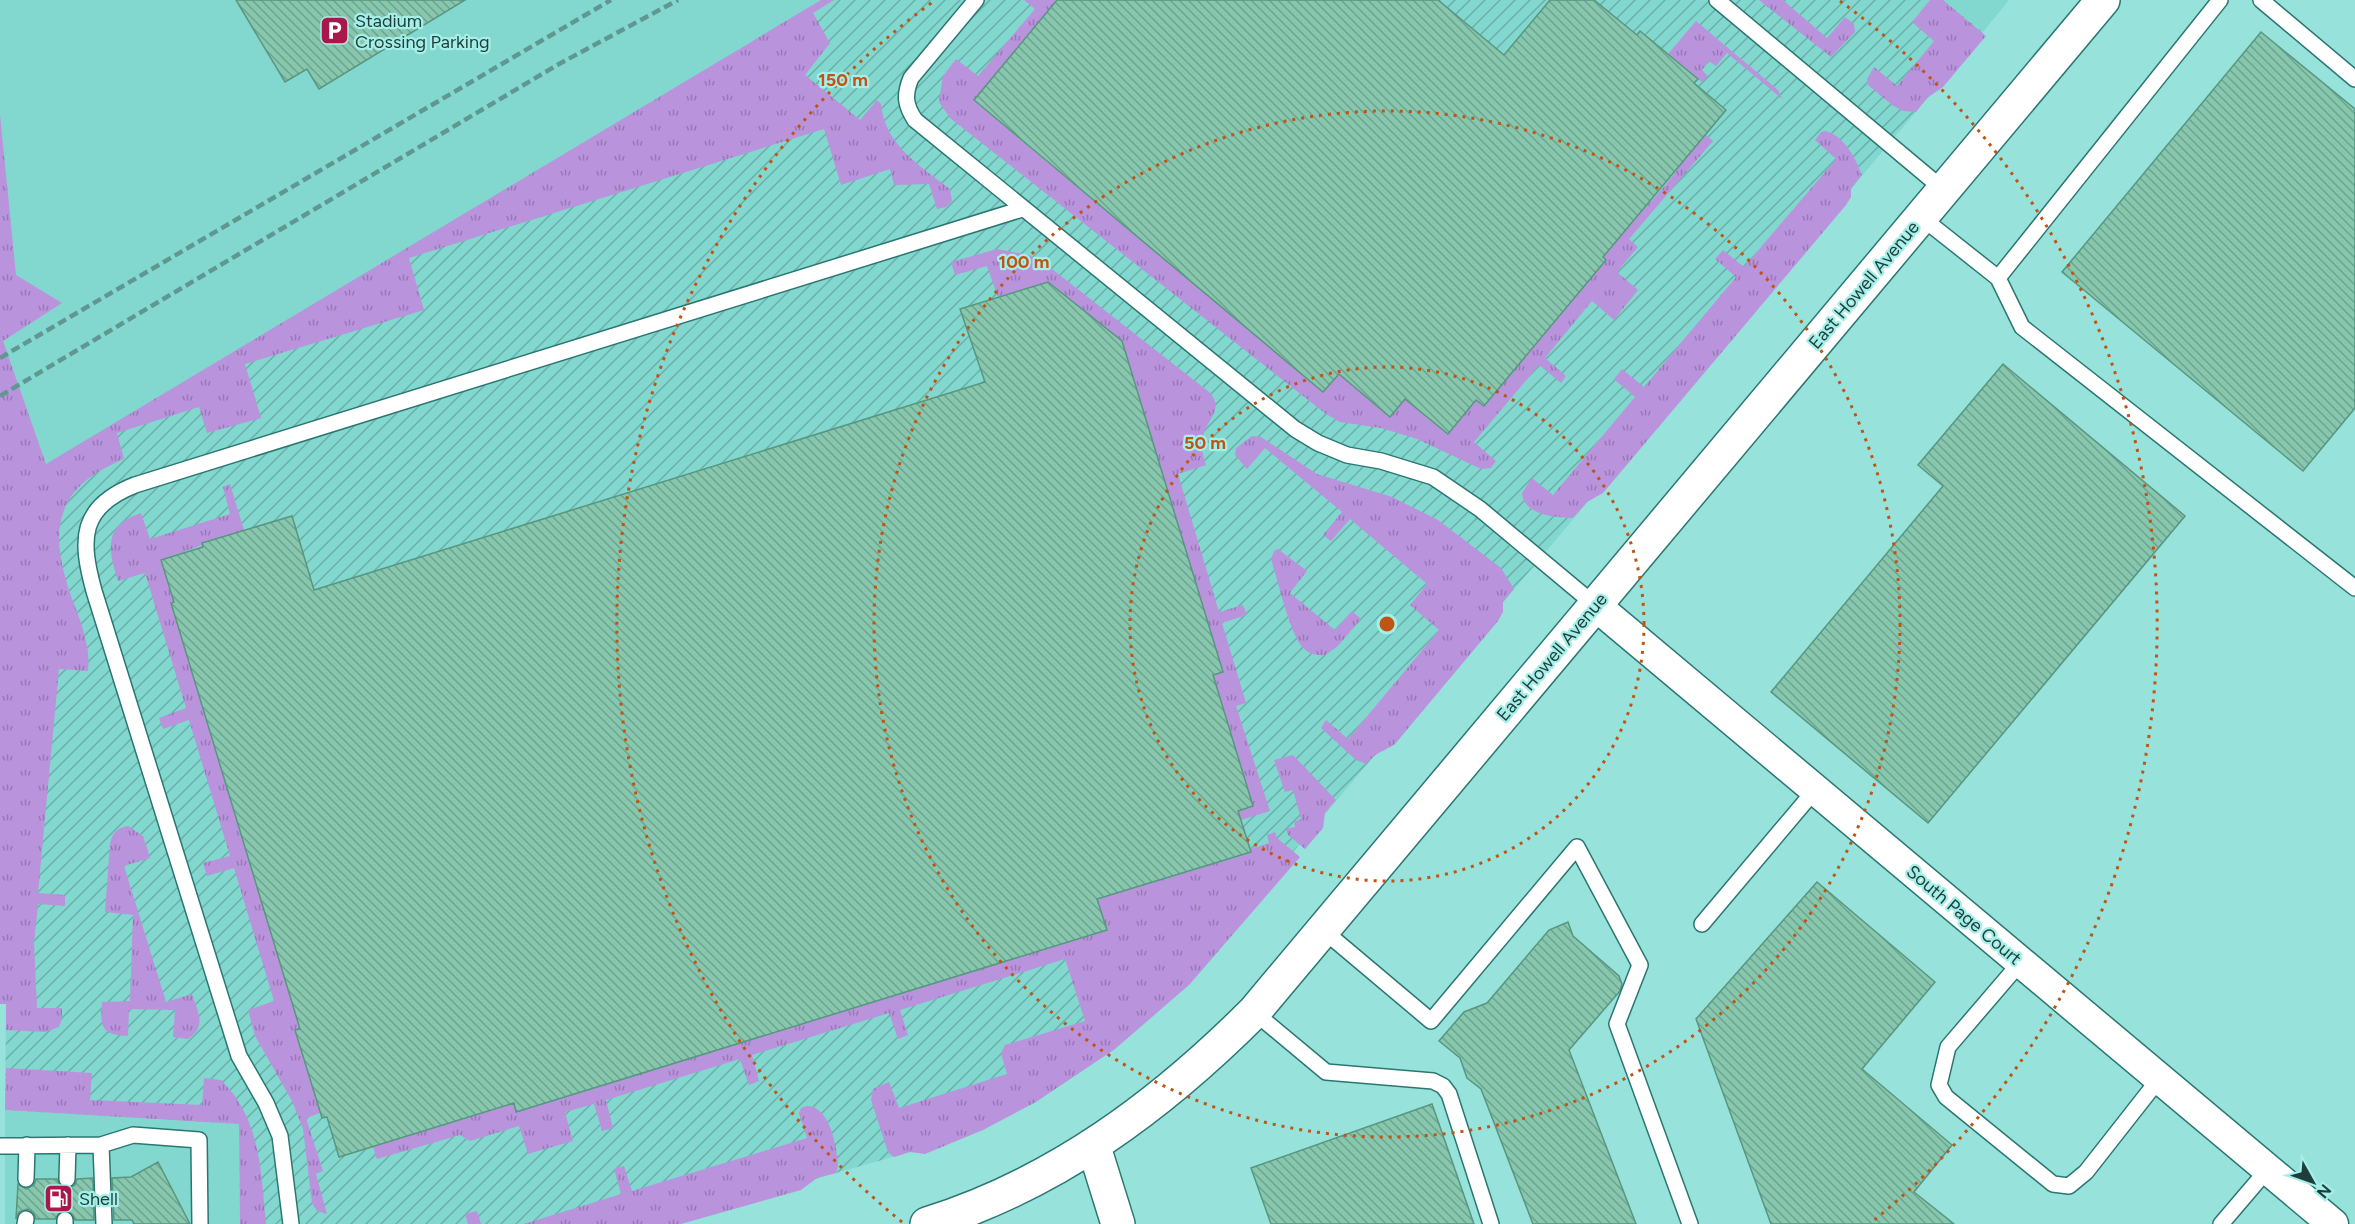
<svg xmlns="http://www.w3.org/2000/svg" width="2355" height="1224" font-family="Figtree,sans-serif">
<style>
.built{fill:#82d7cf}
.industrial{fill:url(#industrial-furrows)}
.grass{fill:url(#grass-tufts)}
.building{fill:url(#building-back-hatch);stroke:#57967f;stroke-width:1.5}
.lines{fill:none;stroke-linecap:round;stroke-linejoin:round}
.lane-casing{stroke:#2a7772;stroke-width:18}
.street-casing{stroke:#2a7772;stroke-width:33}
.secondary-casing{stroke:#2a7772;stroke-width:36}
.lane{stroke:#fff;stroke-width:15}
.street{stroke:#fff;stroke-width:30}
.secondary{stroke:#fff;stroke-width:33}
.rail{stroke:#609792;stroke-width:4.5;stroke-dasharray:9 4.5;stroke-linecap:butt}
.ring{fill:none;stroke:#c05415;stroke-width:3;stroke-dasharray:3 6}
.labels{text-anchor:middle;stroke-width:4.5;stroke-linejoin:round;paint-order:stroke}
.poi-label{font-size:18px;fill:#1f3e3b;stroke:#a4efe8;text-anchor:start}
.street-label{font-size:18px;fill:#1f3e3b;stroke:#a4efe8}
.centre{fill:#c05415;stroke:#a4efe8;stroke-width:3}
.ring-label{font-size:18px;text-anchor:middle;font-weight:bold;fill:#c05415;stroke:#a4efe8;stroke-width:4.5;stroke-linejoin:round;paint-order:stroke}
</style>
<defs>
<pattern id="industrial-furrows" width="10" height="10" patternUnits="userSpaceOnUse" patternTransform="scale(1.5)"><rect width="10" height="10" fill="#82d7cf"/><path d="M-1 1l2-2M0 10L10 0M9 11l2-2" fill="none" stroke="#6ab0a9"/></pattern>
<pattern id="grass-tufts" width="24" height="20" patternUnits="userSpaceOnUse" patternTransform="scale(1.5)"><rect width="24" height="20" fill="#ba93dd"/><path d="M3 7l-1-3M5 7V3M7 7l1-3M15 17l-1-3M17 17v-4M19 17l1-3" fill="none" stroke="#9779b4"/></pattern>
<pattern id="building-back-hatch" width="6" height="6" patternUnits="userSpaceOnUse" patternTransform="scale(1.5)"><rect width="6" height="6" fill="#87c7ae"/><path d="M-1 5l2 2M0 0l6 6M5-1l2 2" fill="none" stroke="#6ea38f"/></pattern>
</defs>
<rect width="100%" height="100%" fill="#97e2db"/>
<!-- built -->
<path class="built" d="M 0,0 L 821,0 L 46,465 L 23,400 L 0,412 Z
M 1943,0 L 2009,0 L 1983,32 Z
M 5,1110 L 239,1124 L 240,1224 L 5,1224 Z"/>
<!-- industrial -->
<path class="industrial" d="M 821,0 L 1943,0 L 1983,32 L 1215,945 L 910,1152 L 656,1224 L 240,1224 L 239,1124 L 5,1110 L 6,1004 L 46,465 Z"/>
<!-- grass -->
<path class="grass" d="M 821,0 L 834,0 L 813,13 L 830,43 L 805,75 L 860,120 L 877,100 L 881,104 C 885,145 919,165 950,189 L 952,201 L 946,207 L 937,209 L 929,184 L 894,185 L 890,169 L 841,185 L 824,129 L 409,258 L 424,310 L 245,364 L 261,418 L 207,433 L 199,407 L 117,433 L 124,459 C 55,487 48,529 71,596 C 80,620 91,645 88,671 L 59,669 L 38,893 L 65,895 L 65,906 L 38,904 L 34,943 L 37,1008 L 62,1008 L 62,1019 L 59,1027 L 45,1032 L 6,1030 L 6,1004 L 0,1004 L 0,115 L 16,275 L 62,303 L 3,341 L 46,464 Z
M 1024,0 L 1057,0 L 974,101 L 1323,392 L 1339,374 L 1390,417 L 1405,399 L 1448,434 L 1476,400 L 1484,406 L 1606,260 L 1598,253 C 1629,224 1681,178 1694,138 L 1700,142 L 1706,135 L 1713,141 L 1629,239 L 1638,247 L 1617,272 L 1638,290 L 1614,320 L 1592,301 L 1545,358 L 1566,376 L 1561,383 L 1539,365 L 1474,442 L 1496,461 L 1491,468 L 1481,469 L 1417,439 L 1381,428 L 1340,422 L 1326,414 L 950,118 L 939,102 L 943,76 L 956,59 L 978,76 L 1035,9 Z
M 1759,0 L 1783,0 L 1827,38 L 1845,17 L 1854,24 L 1855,32 L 1831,57 Z
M 1930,0 L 1943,0 L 1986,36 L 1943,87 L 1927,98 L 1916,112 L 1903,111 L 1892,105 L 1868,85 L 1867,79 L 1874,67 L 1897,86 L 1934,41 L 1912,22 Z
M 1696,21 L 1778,90 L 1782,99 L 1727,53 L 1716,66 L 1709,61 L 1702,70 L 1708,76 L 1702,82 L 1668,54 Z
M 1825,131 C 1844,135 1856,159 1862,175 L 1851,188 L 1851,197 L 1846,205 L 1603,493 L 1587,502 L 1573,518 C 1555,517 1524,516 1522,493 L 1532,478 L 1553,495 L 1635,397 L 1614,379 L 1622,369 L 1644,387 L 1736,277 L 1715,259 L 1723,250 L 1744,267 L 1836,159 L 1815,140 L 1821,132 Z
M 997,249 L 1029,255 L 1052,269 L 1209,392 C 1225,409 1207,419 1203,436 C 1200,446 1203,456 1206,465 L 1178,474 L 1219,612 L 1243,605 L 1247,615 L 1222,623 L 1246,703 L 1236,706 L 1270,811 L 1241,820 L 1238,811 L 1253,806 L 1213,675 L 1223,672 L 1122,341 L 1048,282 L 998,297 L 987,266 L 955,275 L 951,262 Z
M 1252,436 L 1261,437 L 1317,474 L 1392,497 L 1438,520 L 1501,568 L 1514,589 L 1503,602 L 1503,612 L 1498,621 L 1395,744 C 1383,752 1376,752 1366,764 L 1356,760 L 1321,728 L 1326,720 L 1348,739 L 1439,630 L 1410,605 L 1427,584 L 1350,519 L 1331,541 L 1323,535 L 1342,512 L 1265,448 L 1247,469 L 1235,455 L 1236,448 Z
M 230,484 L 244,530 L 161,560 L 174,602 L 171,604 L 300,1029 L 295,1031 L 320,1113 L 306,1118 L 323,1171 L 316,1174 L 327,1214 L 317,1211 L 312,1203 L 303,1129 L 292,1101 L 255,1036 L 248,1010 L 274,1001 L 234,868 L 207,876 L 203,863 L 230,856 L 189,720 L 163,729 L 159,718 L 186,708 L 145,573 L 118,581 C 108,550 103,526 141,513 L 150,539 L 230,514 L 223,487 Z
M 1278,549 L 1307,571 L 1290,593 L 1335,630 L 1352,611 L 1361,619 L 1337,647 L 1325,655 C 1315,656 1306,653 1300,644 C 1288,626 1278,581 1271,559 L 1274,551 Z
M 1293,755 L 1336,800 L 1325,813 L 1323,828 L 1305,849 L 1288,835 L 1286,829 L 1295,827 L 1294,822 L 1301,819 L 1293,790 L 1285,792 L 1274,760 Z
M 128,826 L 143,836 L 150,858 L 124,866 L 166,1002 L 192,994 C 198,1012 207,1027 188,1039 L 173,1037 L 175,1010 L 129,1009 L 128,1036 C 101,1035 100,1027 102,1002 L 130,1001 L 133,915 L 105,912 L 110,843 C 113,832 117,828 128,826 Z
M 1275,832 L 1277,838 L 1300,857 L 1189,985 L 1115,1049 L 1036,1102 L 983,1130 L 925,1154 L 910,1152 L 894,1157 L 888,1152 L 871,1100 L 873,1089 L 889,1082 L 899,1108 L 1007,1074 L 1001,1053 L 1005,1045 L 1085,1021 L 1065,959 L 900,1010 L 908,1035 L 898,1039 L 889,1013 L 752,1055 L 759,1081 L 749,1085 L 740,1059 L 606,1100 L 613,1128 L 602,1131 L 594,1104 L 565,1112 L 573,1141 L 528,1154 L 519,1126 L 470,1141 L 460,1135 L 377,1159 L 373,1147 L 475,1115 L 513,1099 L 517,1112 L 1106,930 L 1097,899 L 1250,853 L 1250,849 L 1269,843 L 1267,835 Z
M 6,1068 L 92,1073 L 90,1100 L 202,1105 L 204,1078 L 221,1080 C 261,1119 261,1172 266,1224 L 240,1224 L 239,1124 L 5,1110 Z
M 807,1106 C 830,1106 837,1148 838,1166 L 836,1173 L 817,1178 L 801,1190 L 681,1224 L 524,1224 L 621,1194 L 614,1169 L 624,1166 L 632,1191 L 807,1138 L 799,1113 L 801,1108 Z
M 477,1211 L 481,1224 L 468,1224 L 465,1214 Z"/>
<!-- building -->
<path class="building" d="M 236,0 L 465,0 L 319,89 L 307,69 L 285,82 Z
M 1057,0 L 1438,0 L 1504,55 L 1550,0 L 1594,0 L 1637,35 L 1640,31 L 1698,79 L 1694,83 L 1726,110 L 1603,257 L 1606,260 L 1484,406 L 1476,400 L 1448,434 L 1405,399 L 1390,417 L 1339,374 L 1323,392 L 974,100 Z
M 2261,32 L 2355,109 L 2355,408 L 2303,471 L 2062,272 Z
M 1048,282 L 1122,341 L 1223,672 L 1213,675 L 1253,806 L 1238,811 L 1251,852 L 1097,899 L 1107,930 L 516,1112 L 514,1103 L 339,1157 L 327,1117 L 322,1118 L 295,1030 L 300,1029 L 171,603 L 174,602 L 161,560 L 203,547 L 202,543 L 292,516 L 314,590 L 985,382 L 960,309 Z
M 2003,364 L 2185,516 L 1928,823 L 1771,692 L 1943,486 L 1918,465 Z
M 1817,882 L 1935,982 L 1862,1069 L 1952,1145 L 1914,1192 L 1954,1224 L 1771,1224 L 1696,1019 Z
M 1568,922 L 1573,936 L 1619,976 L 1622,984 L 1620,991 L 1569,1050 L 1636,1224 L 1533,1224 L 1481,1089 L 1467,1078 L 1460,1058 L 1439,1041 L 1464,1012 L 1487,1003 L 1549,930 Z
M 1432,1104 L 1474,1224 L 1271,1224 L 1251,1168 Z
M 158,1162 L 190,1224 L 134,1224 L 132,1220 L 114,1220 L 112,1178 L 131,1177 Z
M 93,1178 L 94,1220 L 75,1220 L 73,1215 L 66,1210 L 60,1212 L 55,1219 L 36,1219 L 33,1212 L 27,1209 L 19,1212 L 16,1219 L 18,1184 L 26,1189 L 34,1185 L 36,1179 L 57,1179 L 61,1187 L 67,1189 L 75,1185 L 77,1179 Z"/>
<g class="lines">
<defs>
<path id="lane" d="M 976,0 L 911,78 C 904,95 905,105 915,120 L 1295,429 L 1318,443 L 1347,455 L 1381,461 L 1433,477 L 1480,509 L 1595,605
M 1717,0 L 1944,190
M 2261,0 L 2355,79
M 1921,217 L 1998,278 L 2220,0
M 1998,278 L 2022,327 L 2355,588
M 1702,924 L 1815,790
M 1323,930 L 1431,1021 L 1577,847 L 1640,965 L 1617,1024 L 1690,1224
M 2020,963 L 1948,1047 L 1939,1085 L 1946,1097 L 2053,1184 L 2069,1186 L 2086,1172 L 2159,1079
M 1254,1012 L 1326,1072 L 1433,1081 L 1443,1086 L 1449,1094 L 1491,1224
M 101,1145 L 104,1224
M 0,1146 L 101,1145 L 133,1135 L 199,1140 L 200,1224
M 26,1179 L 27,1145
M 67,1179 L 68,1145
M 25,1224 L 26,1219
M 65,1224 L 65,1220
M 291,1224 L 280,1136 L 266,1103 L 239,1056 L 94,591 C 80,540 79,507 135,485 L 1022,209
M 2221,1224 L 2268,1169"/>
<path id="street" d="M 1595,605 L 2333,1224"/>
<path id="secondary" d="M 1094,1147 L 1118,1224
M 927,1224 C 1055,1184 1160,1106 1254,1012 L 2103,0"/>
</defs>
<!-- lane casing -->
<use href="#lane" class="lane-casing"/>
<!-- street casing -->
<use href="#street" class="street-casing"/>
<!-- secondary casing -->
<use href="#secondary" class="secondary-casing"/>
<!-- lane -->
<use href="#lane" class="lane"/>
<!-- street -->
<use href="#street" class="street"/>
<!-- secondary -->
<use href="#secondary" class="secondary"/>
<!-- rail -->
<path class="rail" d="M 0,358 L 611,0
M 0,396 L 559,64 L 678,0"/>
</g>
<!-- distance rings -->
<g class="ring">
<circle cx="1387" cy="624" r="257"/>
<circle cx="1387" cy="624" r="513"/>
<path d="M902 1222A770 770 0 0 1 934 1M1840 1A770 770 0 0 1 1872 1222"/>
</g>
<!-- icons -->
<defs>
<symbol id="parking-square" viewBox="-11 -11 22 22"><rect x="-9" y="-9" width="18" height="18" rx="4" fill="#aa174a" stroke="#a4efe8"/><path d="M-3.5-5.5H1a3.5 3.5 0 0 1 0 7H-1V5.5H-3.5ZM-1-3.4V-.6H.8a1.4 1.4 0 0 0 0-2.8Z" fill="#fff"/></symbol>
<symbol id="fuel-square" viewBox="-11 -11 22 22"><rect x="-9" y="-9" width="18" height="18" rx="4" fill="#aa174a" stroke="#a4efe8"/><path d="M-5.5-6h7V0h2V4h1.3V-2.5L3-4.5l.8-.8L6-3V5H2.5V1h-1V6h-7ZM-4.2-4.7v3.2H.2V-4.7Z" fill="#fff"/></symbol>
</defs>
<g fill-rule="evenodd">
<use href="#parking-square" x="318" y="14" width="33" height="33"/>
<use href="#fuel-square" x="42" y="1182" width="33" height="33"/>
</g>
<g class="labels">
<!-- poi labels -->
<g class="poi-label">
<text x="355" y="27">Stadium<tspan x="355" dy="21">Crossing Parking</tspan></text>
<text x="79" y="1205">Shell</text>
</g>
<!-- street labels -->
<g class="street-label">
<text transform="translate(1864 285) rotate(-50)" y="6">East Howell Avenue</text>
<text transform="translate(1552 657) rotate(-50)" y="6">East Howell Avenue</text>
<text transform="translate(1964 915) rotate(40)" y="6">South Page Court</text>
</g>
</g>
<circle cx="1387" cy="624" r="9" class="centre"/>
<g class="ring-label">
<text x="843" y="86">150 m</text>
<text x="1024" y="268">100 m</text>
<text x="1205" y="449">50 m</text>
</g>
<!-- north arrow -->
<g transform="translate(2313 1182) rotate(130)" stroke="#a4efe8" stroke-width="4.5" paint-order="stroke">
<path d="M0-4.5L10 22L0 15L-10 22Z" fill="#1f3e3b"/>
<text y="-9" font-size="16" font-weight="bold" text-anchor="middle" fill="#1f3e3b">N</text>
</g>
</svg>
